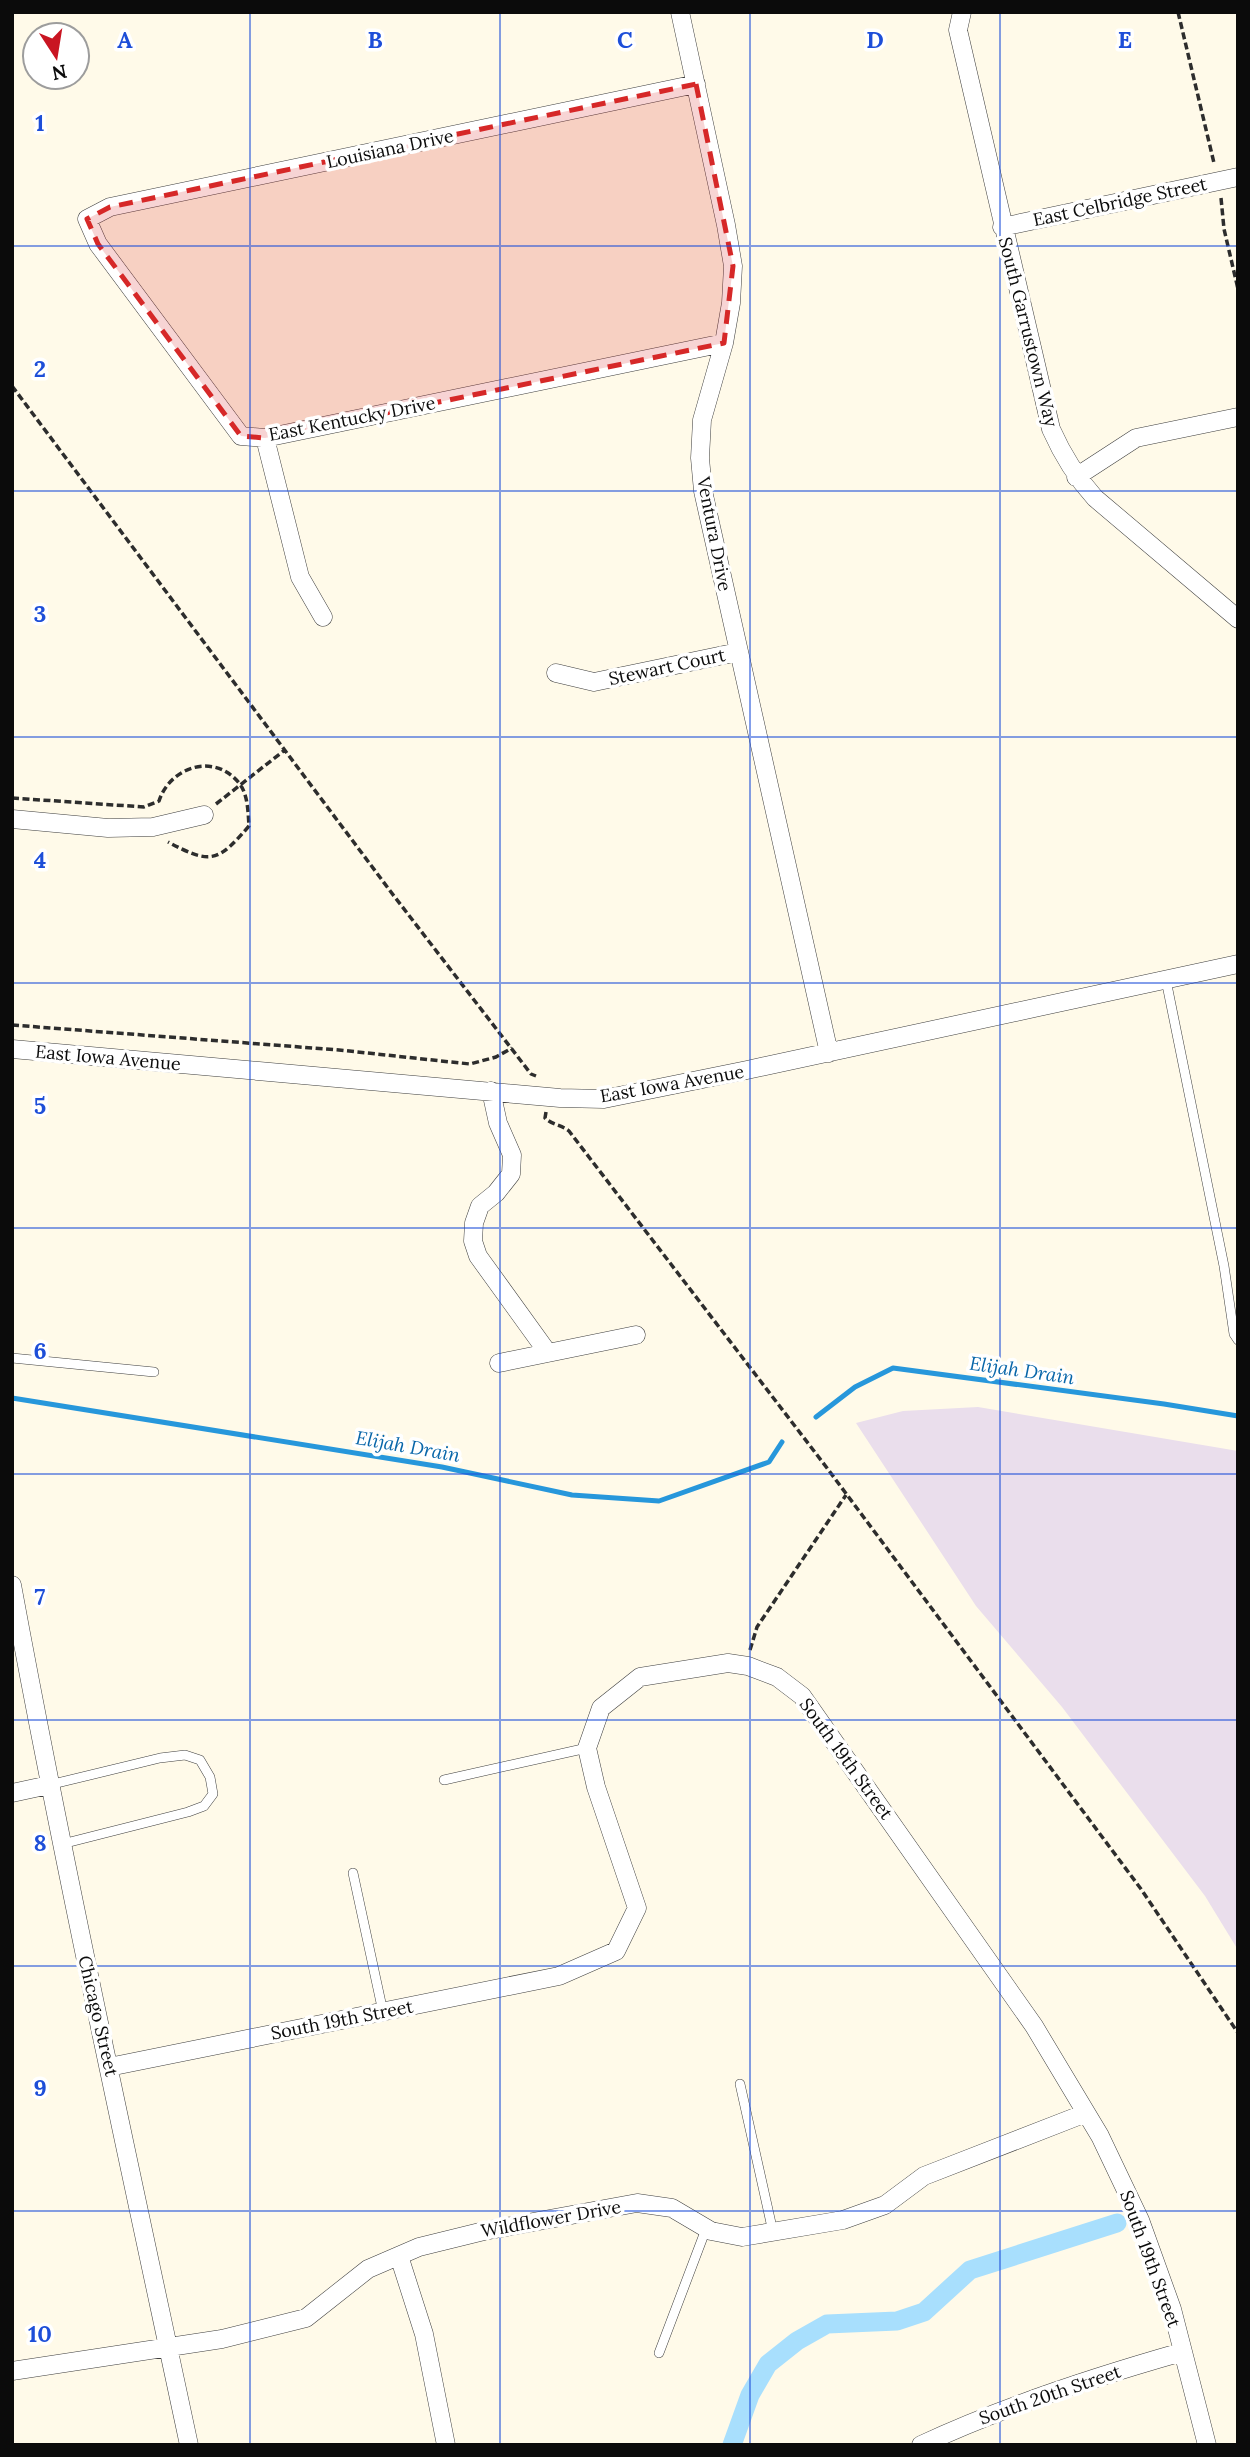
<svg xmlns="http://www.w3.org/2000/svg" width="1250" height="2457" font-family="Lora,serif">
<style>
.industrial{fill:#eadeec}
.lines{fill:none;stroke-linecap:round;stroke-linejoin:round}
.stream{stroke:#2797db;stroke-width:5}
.canal{stroke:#a8dffd;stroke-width:19}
.service-casing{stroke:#3e3e3e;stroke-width:10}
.minor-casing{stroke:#3e3e3e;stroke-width:19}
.path{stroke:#2d2d2d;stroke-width:3.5;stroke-dasharray:7 3.5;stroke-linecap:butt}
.service{stroke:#fff;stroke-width:9}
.minor{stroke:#fff;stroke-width:18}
.marked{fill:#d62828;fill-opacity:0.2;stroke:#d62828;stroke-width:5;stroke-dasharray:14 9;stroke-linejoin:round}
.grid{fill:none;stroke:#1d4ed8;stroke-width:2;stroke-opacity:0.55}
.labels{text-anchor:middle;stroke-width:7;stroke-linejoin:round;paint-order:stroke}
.street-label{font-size:18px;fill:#0b0b0b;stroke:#fff}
.water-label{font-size:19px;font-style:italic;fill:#0866a9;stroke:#fff}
.grid-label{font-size:23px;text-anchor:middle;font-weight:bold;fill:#1d4ed8;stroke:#fff;stroke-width:7;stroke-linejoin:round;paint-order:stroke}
</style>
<rect width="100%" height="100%" fill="#fffae9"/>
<!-- industrial -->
<path class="industrial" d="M 978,1407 L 1238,1451 L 1238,1950 L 1205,1896 L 1062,1707 L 976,1606 L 856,1423 L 903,1411 Z"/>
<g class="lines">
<!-- stream -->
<path class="stream" d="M 12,1398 L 442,1467 L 572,1495 L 659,1501 L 769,1462 L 782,1442
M 816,1417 L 855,1387 L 893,1368 L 1164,1404 L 1238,1416"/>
<!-- canal -->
<path class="canal" d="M 732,2445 L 750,2395 L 768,2364 L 797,2341 L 827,2324 L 897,2321 L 924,2312 L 970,2270 L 1117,2223"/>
<defs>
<path id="service" d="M 1166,980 L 1224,1266 L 1234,1334 L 1238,1340
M 12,1358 L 154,1372
M 444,1780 L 587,1748
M 49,1785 L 160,1758 L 185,1755 L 200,1760 L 210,1777 L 213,1794 L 204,1806 L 188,1812 L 62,1844
M 353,1873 L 383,2012
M 740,2084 L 773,2232
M 659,2353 L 706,2229"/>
<path id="minor" d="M 680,12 L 726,225 L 733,266 L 731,303 L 724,343 L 702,420 L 700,458 L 703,491 L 829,1053
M 962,12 L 958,30 L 1051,429 C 1063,456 1076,477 1095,498 L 1238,619
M 696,84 L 110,207 L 87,219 L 98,244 L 241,436 L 265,438 L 724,343
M 1002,227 L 1238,177
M 265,438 L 300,577 L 323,617
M 1076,477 L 1136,438 L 1238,417
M 556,673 L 594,682 L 738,652
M 12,819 L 108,828 L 153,827 L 204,815
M 12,1049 L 560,1098 L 604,1099 L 747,1070 L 1238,964
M 491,1091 L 498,1123 L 512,1155 L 511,1174 L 496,1193 L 480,1206 L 474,1223 L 473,1241 L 478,1256 L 548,1353
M 499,1363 L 636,1335
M 12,1585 C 65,1873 128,2159 189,2445
M 12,1793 L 49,1785
M 109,2067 L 559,1976 L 616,1951 L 637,1908 L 596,1787 L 587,1748 L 601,1708 L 640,1677 L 728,1663 L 748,1666 L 777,1677 L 802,1696 L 1034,2026 L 1100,2136 L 1140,2220 L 1172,2309 L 1207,2445
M 399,2256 L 424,2334 L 446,2445
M 12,2371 L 222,2339 L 306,2318 L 368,2269 L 419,2247 L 484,2231 L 637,2203 L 672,2208 L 711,2231 L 742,2237 L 843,2220 L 885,2205 L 924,2176 L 1086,2113
M 921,2445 C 1004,2406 1094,2377 1182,2352"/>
</defs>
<!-- service casing -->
<use href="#service" class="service-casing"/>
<!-- minor casing -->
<use href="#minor" class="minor-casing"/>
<!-- path -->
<path class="path" d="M 1178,12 L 1214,163
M 1221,198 L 1224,229 L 1238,289
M 12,386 L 394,896 L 531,1074 L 536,1076
M 12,798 L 144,807 L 159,801 C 170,767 214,752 239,783 C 248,794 248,812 249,826 C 218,862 211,865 168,842
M 216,804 L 286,749
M 12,1025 L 339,1050 L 470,1064 L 496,1057 L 512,1048
M 546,1112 L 545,1118 C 552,1125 562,1125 569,1131 L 827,1468 L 1141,1889 L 1238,2033
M 750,1650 L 757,1627 L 846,1495"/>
<!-- service -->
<use href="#service" class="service"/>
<!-- minor -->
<use href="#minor" class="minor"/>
</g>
<!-- marked area -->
<path class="marked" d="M 696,84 L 733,266 L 724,343 L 265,438 L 241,436 L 98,244 L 87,219 L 110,207 Z"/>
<!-- grid -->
<path class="grid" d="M 250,12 L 250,2445M 500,12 L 500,2445M 750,12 L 750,2445M 1000,12 L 1000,2445M 12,246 L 1238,246M 12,491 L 1238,491M 12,737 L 1238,737M 12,983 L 1238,983M 12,1228 L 1238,1228M 12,1474 L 1238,1474M 12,1720 L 1238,1720M 12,1966 L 1238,1966M 12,2211 L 1238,2211"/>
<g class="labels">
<!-- street labels -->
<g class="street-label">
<text transform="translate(390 149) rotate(-12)" y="6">Louisiana Drive</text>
<text transform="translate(1120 202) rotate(-12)" y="6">East Celbridge Street</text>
<text transform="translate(1028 332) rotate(76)" y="6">South Garrustown Way</text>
<text transform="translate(352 419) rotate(-11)" y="6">East Kentucky Drive</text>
<text transform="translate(714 534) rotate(79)" y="6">Ventura Drive</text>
<text transform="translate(667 667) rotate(-12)" y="6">Stewart Court</text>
<text transform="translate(108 1058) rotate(5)" y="6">East Iowa Avenue</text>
<text transform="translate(672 1084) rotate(-10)" y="6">East Iowa Avenue</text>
<text transform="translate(846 1759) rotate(54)" y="6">South 19th Street</text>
<text transform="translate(98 2016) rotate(77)" y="6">Chicago Street</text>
<text transform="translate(342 2020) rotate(-11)" y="6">South 19th Street</text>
<text transform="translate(551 2219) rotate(-10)" y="6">Wildflower Drive</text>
<text transform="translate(1150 2259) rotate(70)" y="6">South 19th Street</text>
<text transform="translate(1050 2395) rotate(-19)" y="6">South 20th Street</text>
</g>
<!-- water labels -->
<g class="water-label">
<text transform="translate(1022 1370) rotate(8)" y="7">Elijah Drain</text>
<text transform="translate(408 1446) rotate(10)" y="7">Elijah Drain</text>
</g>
</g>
<g class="grid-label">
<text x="125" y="48">A</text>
<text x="375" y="48">B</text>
<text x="625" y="48">C</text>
<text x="875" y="48">D</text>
<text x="1125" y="48">E</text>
<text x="40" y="131">1</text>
<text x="40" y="377">2</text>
<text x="40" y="622">3</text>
<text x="40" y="868">4</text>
<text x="40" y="1114">5</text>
<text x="40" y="1359">6</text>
<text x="40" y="1605">7</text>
<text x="40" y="1851">8</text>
<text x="40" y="2096">9</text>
<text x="40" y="2342">10</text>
</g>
<!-- border -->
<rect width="1250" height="2457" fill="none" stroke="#0b0b0b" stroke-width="28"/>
<!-- north arrow -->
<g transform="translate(56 56) rotate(168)"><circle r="33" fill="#ffffff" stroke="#9d9d9d" stroke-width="2"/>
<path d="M0-5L12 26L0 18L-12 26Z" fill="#c91522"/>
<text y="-10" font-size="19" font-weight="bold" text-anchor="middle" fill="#0b0b0b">N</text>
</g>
</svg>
